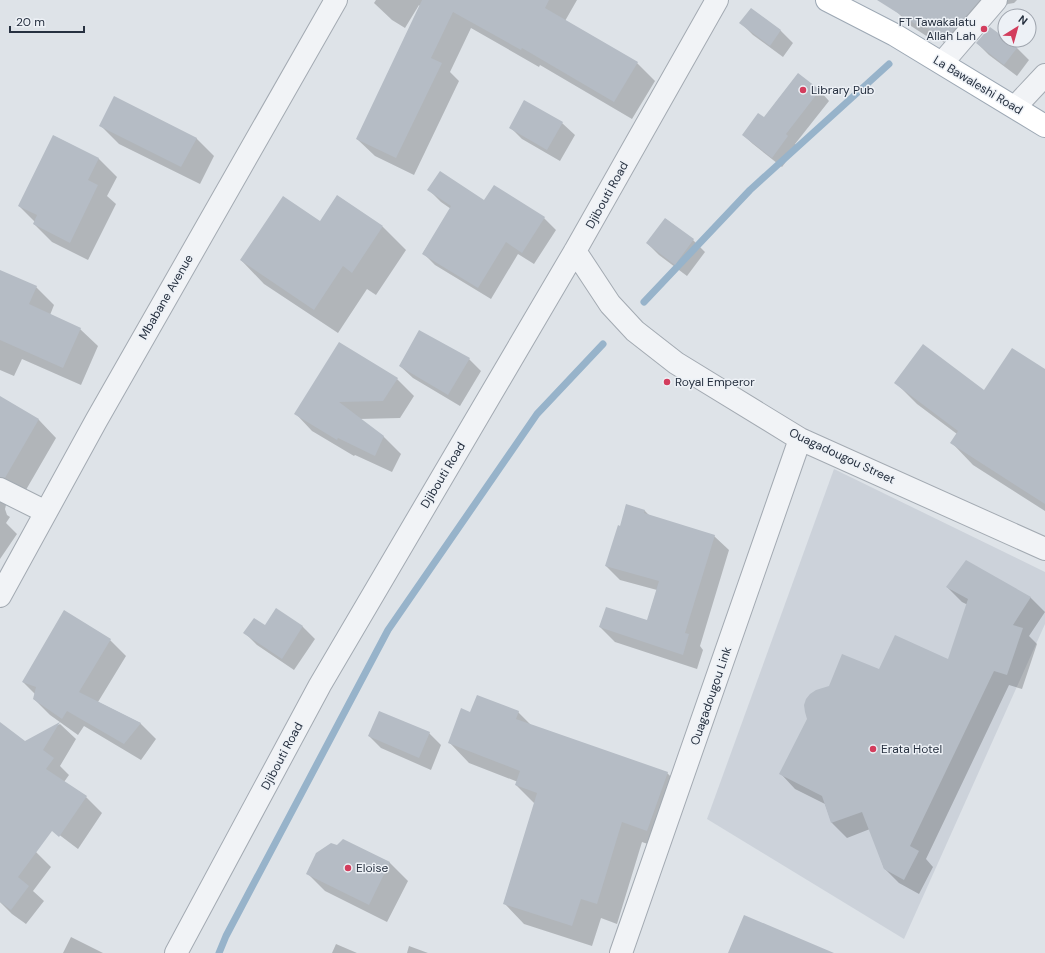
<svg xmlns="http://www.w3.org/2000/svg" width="1045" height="953" font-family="'DM Sans',sans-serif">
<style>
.built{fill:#ccd2da}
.shadow{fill:#0003}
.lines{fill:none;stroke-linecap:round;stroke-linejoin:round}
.stream{stroke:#97b3ca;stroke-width:7}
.building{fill:#b5bcc5}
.minor-casing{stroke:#a3aab2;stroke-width:24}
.major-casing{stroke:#9da8b4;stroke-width:24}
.minor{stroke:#f1f3f6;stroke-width:22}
.major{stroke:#fff;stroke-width:22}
.poi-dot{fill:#d33d5d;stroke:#edf1f6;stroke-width:1.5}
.labels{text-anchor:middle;stroke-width:3;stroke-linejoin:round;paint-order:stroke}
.poi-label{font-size:12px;fill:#273140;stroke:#edf1f6;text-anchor:start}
.street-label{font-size:12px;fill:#273140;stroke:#edf1f6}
</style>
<rect width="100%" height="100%" fill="#dee3e8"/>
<!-- built -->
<path class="built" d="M 834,469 L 1045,572 L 1045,624 L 904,939 L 707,819 Z"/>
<!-- shadow -->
<path class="shadow" d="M 376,0 L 577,0 L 565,21 L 637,63 L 655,81 L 632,119 L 540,65 L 539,67 L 471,28 L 450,72 L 459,81 L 414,175 L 375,156 L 357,139 L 420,6 L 419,5 L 405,28 L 392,20 L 374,3 Z
M 902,0 L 1017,0 L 1014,3 L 1008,4 L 1002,8 L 961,56 L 934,35 L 931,39 L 911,26 L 895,10 Z
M 751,9 L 781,31 L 793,43 L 783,57 L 753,35 L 741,23 Z
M 1005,39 L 1017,48 L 1029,60 L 1017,76 L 989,55 L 977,43 Z
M 798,74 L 820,91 L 829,101 L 795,144 L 798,146 L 782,167 L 753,144 L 743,135 L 764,118 Z
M 562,123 L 575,135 L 560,161 L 522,139 L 510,127 Z
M 101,126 L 196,138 L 214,156 L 200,184 L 119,144 Z
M 54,136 L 99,159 L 117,177 L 107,196 L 116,204 L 88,260 L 52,242 L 34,224 L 35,222 L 19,206 Z
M 429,190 L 485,202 L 544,218 L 556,230 L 534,264 L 518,254 L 491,299 L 435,265 L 423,253 L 451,209 L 441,202 Z
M 666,219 L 693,240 L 705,252 L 687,276 L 659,255 L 647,243 Z
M 320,222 L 383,227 L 406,250 L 376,295 L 367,289 L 338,333 L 264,284 L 241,260 Z
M 0,271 L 36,287 L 54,305 L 50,315 L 80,329 L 98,346 L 81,385 L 22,359 L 14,376 L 0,370 Z
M 469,359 L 481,371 L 460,406 L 413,378 L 400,366 Z
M 1045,370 L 1045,511 L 973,465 L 952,443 L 957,434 L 917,404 L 896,383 L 984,392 Z
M 397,379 L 414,396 L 400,418 L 359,419 L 384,437 L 401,454 L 392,472 L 355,455 L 354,456 L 312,431 L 296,414 Z
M 0,397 L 39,420 L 56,438 L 23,495 L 7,501 L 5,509 L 7,515 L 10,517 L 6,523 L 17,534 L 0,559 Z
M 626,506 L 645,511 L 650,516 L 714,536 L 729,550 L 700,646 L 703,650 L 697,669 L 615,642 L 600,627 L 647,622 L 657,590 L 620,580 L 606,566 L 621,527 Z
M 947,587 L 1030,597 L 1045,612 L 1029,636 L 1037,644 L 1022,689 L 1009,685 L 926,859 L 933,867 L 919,894 L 899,883 L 884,868 L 870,829 L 847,838 L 832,823 L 825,804 L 795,789 L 781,774 L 880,671 L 949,661 L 968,605 L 962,602 Z
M 277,610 L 303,627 L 315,639 L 294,670 L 257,645 L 245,633 L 265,627 Z
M 110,640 L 126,656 L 98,702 L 140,723 L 156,739 L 141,760 L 84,726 L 78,735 L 50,715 L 34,699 L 35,694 L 23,682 Z
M 518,712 L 531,725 L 667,773 L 688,793 L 668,851 L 642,842 L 617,924 L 601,918 L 592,946 L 524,924 L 504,903 L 535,804 L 516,785 L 518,782 L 469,763 L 449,742 L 470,713 Z
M 0,724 L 25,742 L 60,724 L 76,739 L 60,766 L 69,775 L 64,782 L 86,797 L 102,813 L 78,849 L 0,790 Z
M 429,733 L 441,745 L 431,770 L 381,748 L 369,736 Z
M 0,829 L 36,852 L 51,867 L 33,891 L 44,901 L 26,924 L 12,914 L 0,902 Z
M 343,840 L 390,863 L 408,881 L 387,922 L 325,891 L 307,873 Z
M 71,937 L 103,953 L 63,953 Z
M 336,944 L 357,953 L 332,953 Z
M 409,946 L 428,953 L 407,953 Z"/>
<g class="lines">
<!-- stream -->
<path class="stream" d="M 644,302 L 750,190 L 889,64
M 219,953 L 226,936 L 388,630 L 537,414 L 603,344"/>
</g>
<!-- building -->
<path class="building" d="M 422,0 L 549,0 L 545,8 L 638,62 L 614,102 L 522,48 L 521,50 L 453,12 L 431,58 L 442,63 L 396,158 L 356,139 Z
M 877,0 L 980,0 L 944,41 L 918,20 L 915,24 Z
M 751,8 L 781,30 L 770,46 L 739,23 Z
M 990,27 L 1005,38 L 1005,40 L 1008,40 L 1017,48 L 1004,65 L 976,43 Z
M 798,73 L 820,90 L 786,134 L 788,136 L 772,158 L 742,135 L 758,113 L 764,117 Z
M 114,96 L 197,138 L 181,167 L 99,126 Z
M 524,100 L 563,122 L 547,150 L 509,128 Z
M 53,135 L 99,158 L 88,180 L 98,185 L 70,243 L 33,224 L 37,215 L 18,206 Z
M 440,171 L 484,200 L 494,185 L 545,217 L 522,253 L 506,242 L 478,288 L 422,254 L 451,206 L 427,190 Z
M 337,195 L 383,226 L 352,273 L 343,266 L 314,310 L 240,260 L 283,196 L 320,221 Z
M 665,218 L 694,239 L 675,265 L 646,243 Z
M 0,270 L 37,286 L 29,304 L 81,328 L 63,368 L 0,340 Z
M 419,330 L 470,358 L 448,395 L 399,366 Z
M 339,342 L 398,378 L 383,401 L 339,402 L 384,436 L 375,456 L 338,438 L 337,440 L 294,414 Z
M 923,344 L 984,390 L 1012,348 L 1045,369 L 1045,504 L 950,443 L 958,431 L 894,383 Z
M 0,396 L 39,419 L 5,478 L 0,477 Z
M 626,504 L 645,510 L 644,513 L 715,535 L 685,633 L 689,634 L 683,655 L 599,627 L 606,607 L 647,620 L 659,581 L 605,566 L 618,525 L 620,526 Z
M 966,560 L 1031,597 L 1013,625 L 1023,628 L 1007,675 L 994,671 L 910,846 L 919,851 L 904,880 L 884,869 L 862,812 L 831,823 L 822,796 L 779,774 L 807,719 L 805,712 L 804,705 L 806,699 L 810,694 L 816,690 L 829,686 L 842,654 L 879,669 L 895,635 L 948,659 L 968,599 L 946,587 Z
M 276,608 L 303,626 L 282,659 L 243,633 L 254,618 L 265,625 Z
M 64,610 L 111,639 L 79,692 L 141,723 L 124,744 L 67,711 L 62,719 L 33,699 L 36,687 L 22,682 Z
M 477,695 L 519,711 L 516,719 L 668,772 L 647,831 L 622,822 L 597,904 L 581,899 L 572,926 L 503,904 L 537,793 L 515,785 L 520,771 L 448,743 L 461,708 L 470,712 Z
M 379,711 L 430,732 L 419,758 L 368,736 Z
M 0,722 L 25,741 L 60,722 L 43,750 L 54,758 L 46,769 L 87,796 L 59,837 L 52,831 L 18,877 L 29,886 L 11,910 L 0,902 Z
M 343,839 L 390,862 L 369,905 L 306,874 L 316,853 L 331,843 L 337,845 Z
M 744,915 L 834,953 L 728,953 Z"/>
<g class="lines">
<defs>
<path id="minor" d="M 942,63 L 996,0
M 1015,107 L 1045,75
M 575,251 L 610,304 L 635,331 L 676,363 L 800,439 L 1045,549
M 0,489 L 46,512
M 0,596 L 96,421 L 336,0
M 176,953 L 320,685 L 575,251 L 717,0
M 621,953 L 800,439"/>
<path id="major" d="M 827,0 L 895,35 L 1045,126"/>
</defs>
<!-- minor casing -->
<use href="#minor" class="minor-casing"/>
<!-- major casing -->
<use href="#major" class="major-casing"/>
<!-- minor -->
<use href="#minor" class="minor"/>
<!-- major -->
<use href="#major" class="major"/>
</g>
<!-- markers -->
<g class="poi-dot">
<circle cx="984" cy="29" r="4"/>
<circle cx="803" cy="90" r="4"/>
<circle cx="667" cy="382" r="4"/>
<circle cx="873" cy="749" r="4"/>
<circle cx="348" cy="868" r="4"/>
</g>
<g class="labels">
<!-- poi labels -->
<g class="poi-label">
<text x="976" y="26" text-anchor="end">FT Tawakalatu<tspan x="976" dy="14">Allah Lah</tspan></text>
<text x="811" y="94">Library Pub</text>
<text x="675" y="386">Royal Emperor</text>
<text x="881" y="753">Erata Hotel</text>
<text x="356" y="872">Eloise</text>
</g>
<!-- street labels -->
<g class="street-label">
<text transform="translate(978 85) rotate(31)" y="4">La Bawaleshi Road</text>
<text transform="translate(607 195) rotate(-61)" y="4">Djibouti Road</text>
<text transform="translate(166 297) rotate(-60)" y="4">Mbabane Avenue</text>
<text transform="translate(842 456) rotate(25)" y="4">Ouagadougou Street</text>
<text transform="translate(443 475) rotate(-59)" y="4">Djibouti Road</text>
<text transform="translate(711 696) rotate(-71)" y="4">Ouagadougou Link</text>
<text transform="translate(282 756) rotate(-62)" y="4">Djibouti Road</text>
</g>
</g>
<!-- north arrow -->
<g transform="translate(1017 28) rotate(37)"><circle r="19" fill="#edf1f6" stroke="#9ea4ad"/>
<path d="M0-3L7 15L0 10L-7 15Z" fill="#d33d5d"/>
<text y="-6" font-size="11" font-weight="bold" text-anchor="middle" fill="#273140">N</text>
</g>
<!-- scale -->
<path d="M10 26v6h74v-6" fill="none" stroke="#273140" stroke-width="2"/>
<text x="16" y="26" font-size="12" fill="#273140" stroke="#edf1f6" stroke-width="3" paint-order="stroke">20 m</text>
</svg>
